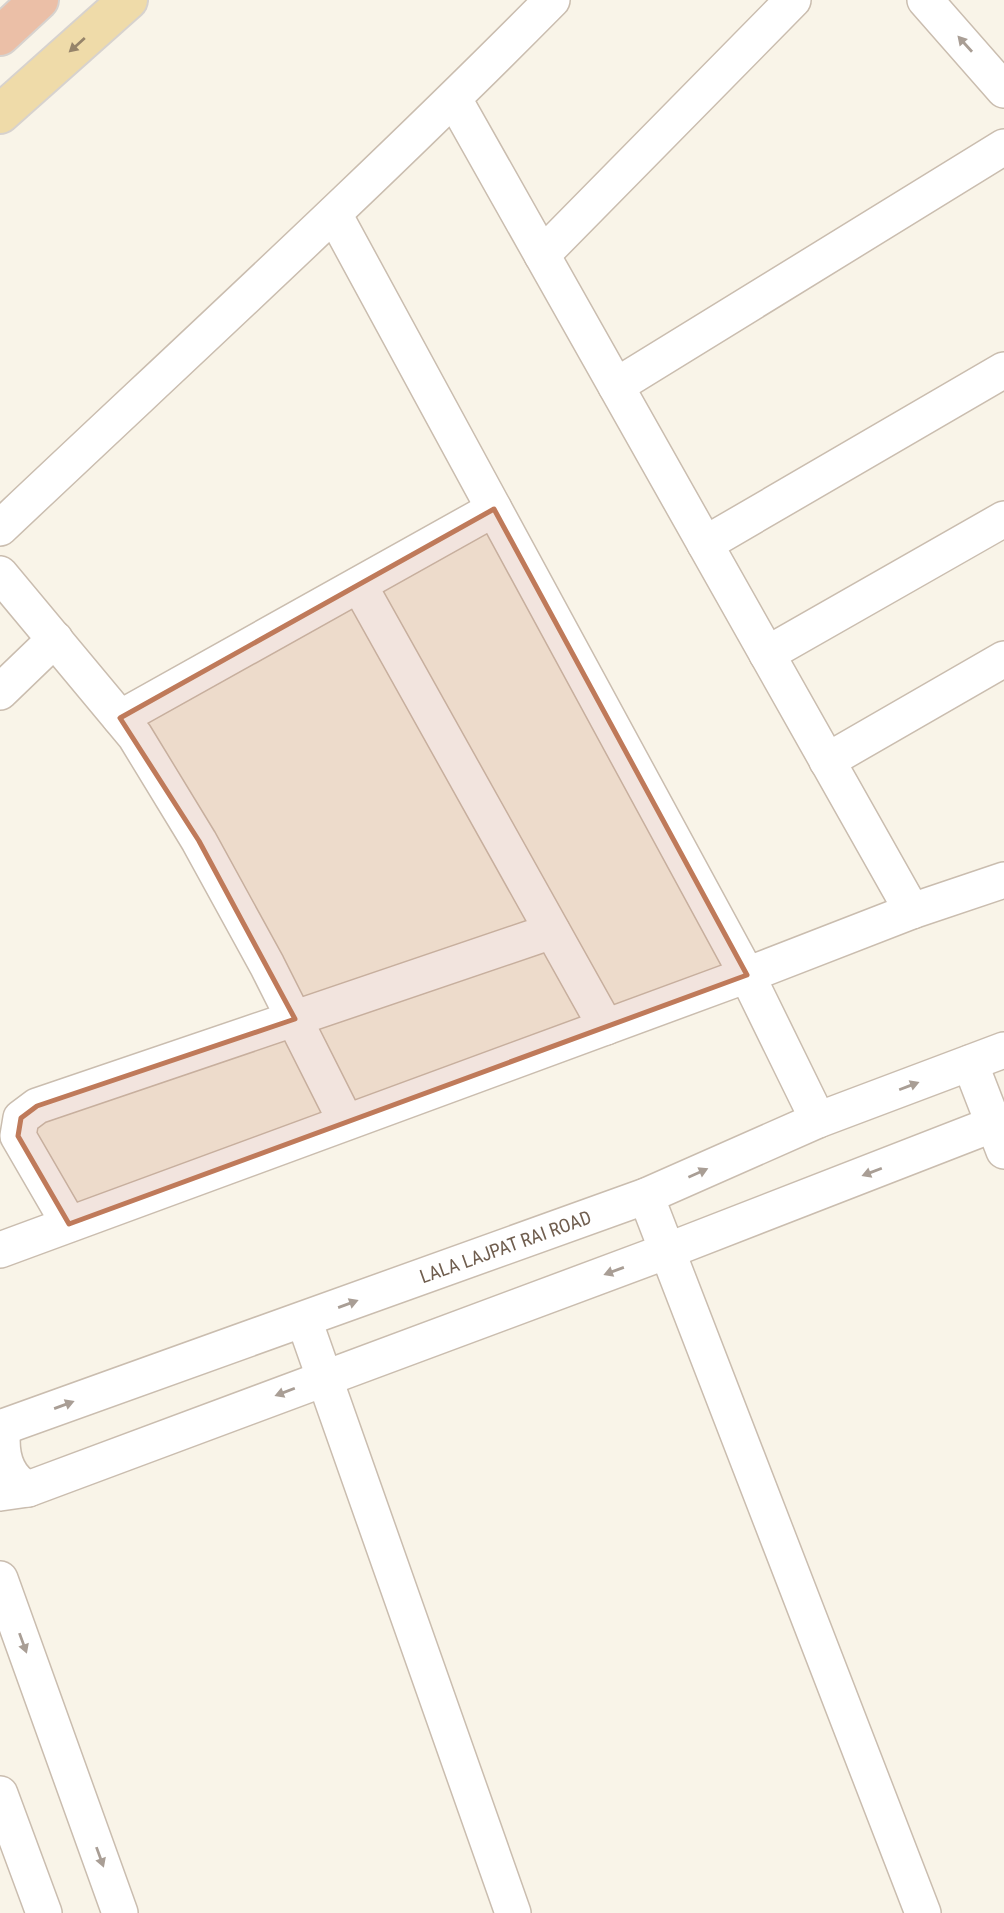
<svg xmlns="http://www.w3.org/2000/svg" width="1004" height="1913" font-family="'Roboto Condensed',sans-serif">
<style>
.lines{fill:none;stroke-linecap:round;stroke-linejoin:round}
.minor-casing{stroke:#cabdaf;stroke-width:38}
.major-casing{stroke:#d7d2ce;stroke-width:42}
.highway-casing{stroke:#d7d2ce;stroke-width:42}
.minor{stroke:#fff;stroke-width:35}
.major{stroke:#efdba9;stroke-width:38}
.highway{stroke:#ebbfa7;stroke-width:38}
.oneway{fill:#a99e95}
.oneway2{fill:#96846a}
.marked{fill:#bf7a5a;fill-opacity:0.2;stroke:#bf7a5a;stroke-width:5;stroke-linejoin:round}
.labels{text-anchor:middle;stroke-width:5;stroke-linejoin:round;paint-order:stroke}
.street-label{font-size:19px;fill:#705e4f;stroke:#fdf8ee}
</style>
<rect width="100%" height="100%" fill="#f9f4e8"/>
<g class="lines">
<defs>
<g id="minor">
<path d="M 925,0 L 1004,90"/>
<path d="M 454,99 L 912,911"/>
<path d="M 334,214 L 747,975 L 818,1120"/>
<path d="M 542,255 L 793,0"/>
<path d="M 616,386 L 1004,147"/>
<path d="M 0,528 C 185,353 373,181 552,0"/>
<path d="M 705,544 L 1004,370"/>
<path d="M 0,574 L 135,736 L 199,841 L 267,965 L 346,1122"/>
<path d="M 359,585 L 606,1027"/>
<path d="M 767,654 L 1004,519"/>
<path d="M 0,692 L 55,639"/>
<path d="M 120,718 L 494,509"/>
<path d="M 827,761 L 1004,659"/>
<path d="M 970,1063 L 1004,1151"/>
<path d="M 646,1196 L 923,1913"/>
<path d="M 69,1224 L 18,1136 L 21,1118 L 37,1106 L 552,931"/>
<path d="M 0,1250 L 747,975 L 912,911 L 1004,880"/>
<path d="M 304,1320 L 513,1913"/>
<path d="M 3,1427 C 0,1451 4,1477 28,1489"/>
<path id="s1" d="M 0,1428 L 646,1196 L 818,1120 L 1004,1050"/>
<path d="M 0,1493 L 28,1489 L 667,1251 L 1004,1120"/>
<path d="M 0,1579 L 120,1913"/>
<path d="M 0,1794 L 44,1913"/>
</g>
<path id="major" d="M 0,114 L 128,0"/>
<path id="highway" d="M 0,36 L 39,0"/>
</defs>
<!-- minor casing -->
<use href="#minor" class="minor-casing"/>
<!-- major casing -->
<use href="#major" class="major-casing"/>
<!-- highway casing -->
<use href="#highway" class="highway-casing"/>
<!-- minor -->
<use href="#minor" class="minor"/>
<!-- major -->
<use href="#major" class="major"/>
<!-- highway -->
<use href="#highway" class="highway"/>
</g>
<!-- one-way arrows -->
<defs><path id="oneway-solid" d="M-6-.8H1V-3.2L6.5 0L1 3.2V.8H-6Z" transform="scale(1.75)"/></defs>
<g class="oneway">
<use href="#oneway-solid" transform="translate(965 44) rotate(-132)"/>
<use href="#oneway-solid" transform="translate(909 1086) rotate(-21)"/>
<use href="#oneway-solid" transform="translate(872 1172) rotate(159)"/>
<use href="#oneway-solid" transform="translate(698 1173) rotate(-24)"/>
<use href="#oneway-solid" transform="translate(614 1271) rotate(160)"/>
<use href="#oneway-solid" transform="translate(348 1304) rotate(-20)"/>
<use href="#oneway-solid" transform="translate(285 1392) rotate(159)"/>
<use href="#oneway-solid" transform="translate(64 1405) rotate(-20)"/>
<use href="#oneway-solid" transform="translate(23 1643) rotate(70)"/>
<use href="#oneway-solid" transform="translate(100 1857) rotate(70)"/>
</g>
<use class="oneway2" href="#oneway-solid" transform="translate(77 45) rotate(138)"/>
<!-- marked area -->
<path class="marked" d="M 494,509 L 747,975 L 69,1224 L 18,1136 L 21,1118 L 37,1106 L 295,1019 L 199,841 L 120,718 Z"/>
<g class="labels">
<!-- street labels -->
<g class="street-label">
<text dy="7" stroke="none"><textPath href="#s1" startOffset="537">LALA LAJPAT RAI ROAD</textPath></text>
</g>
</g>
</svg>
